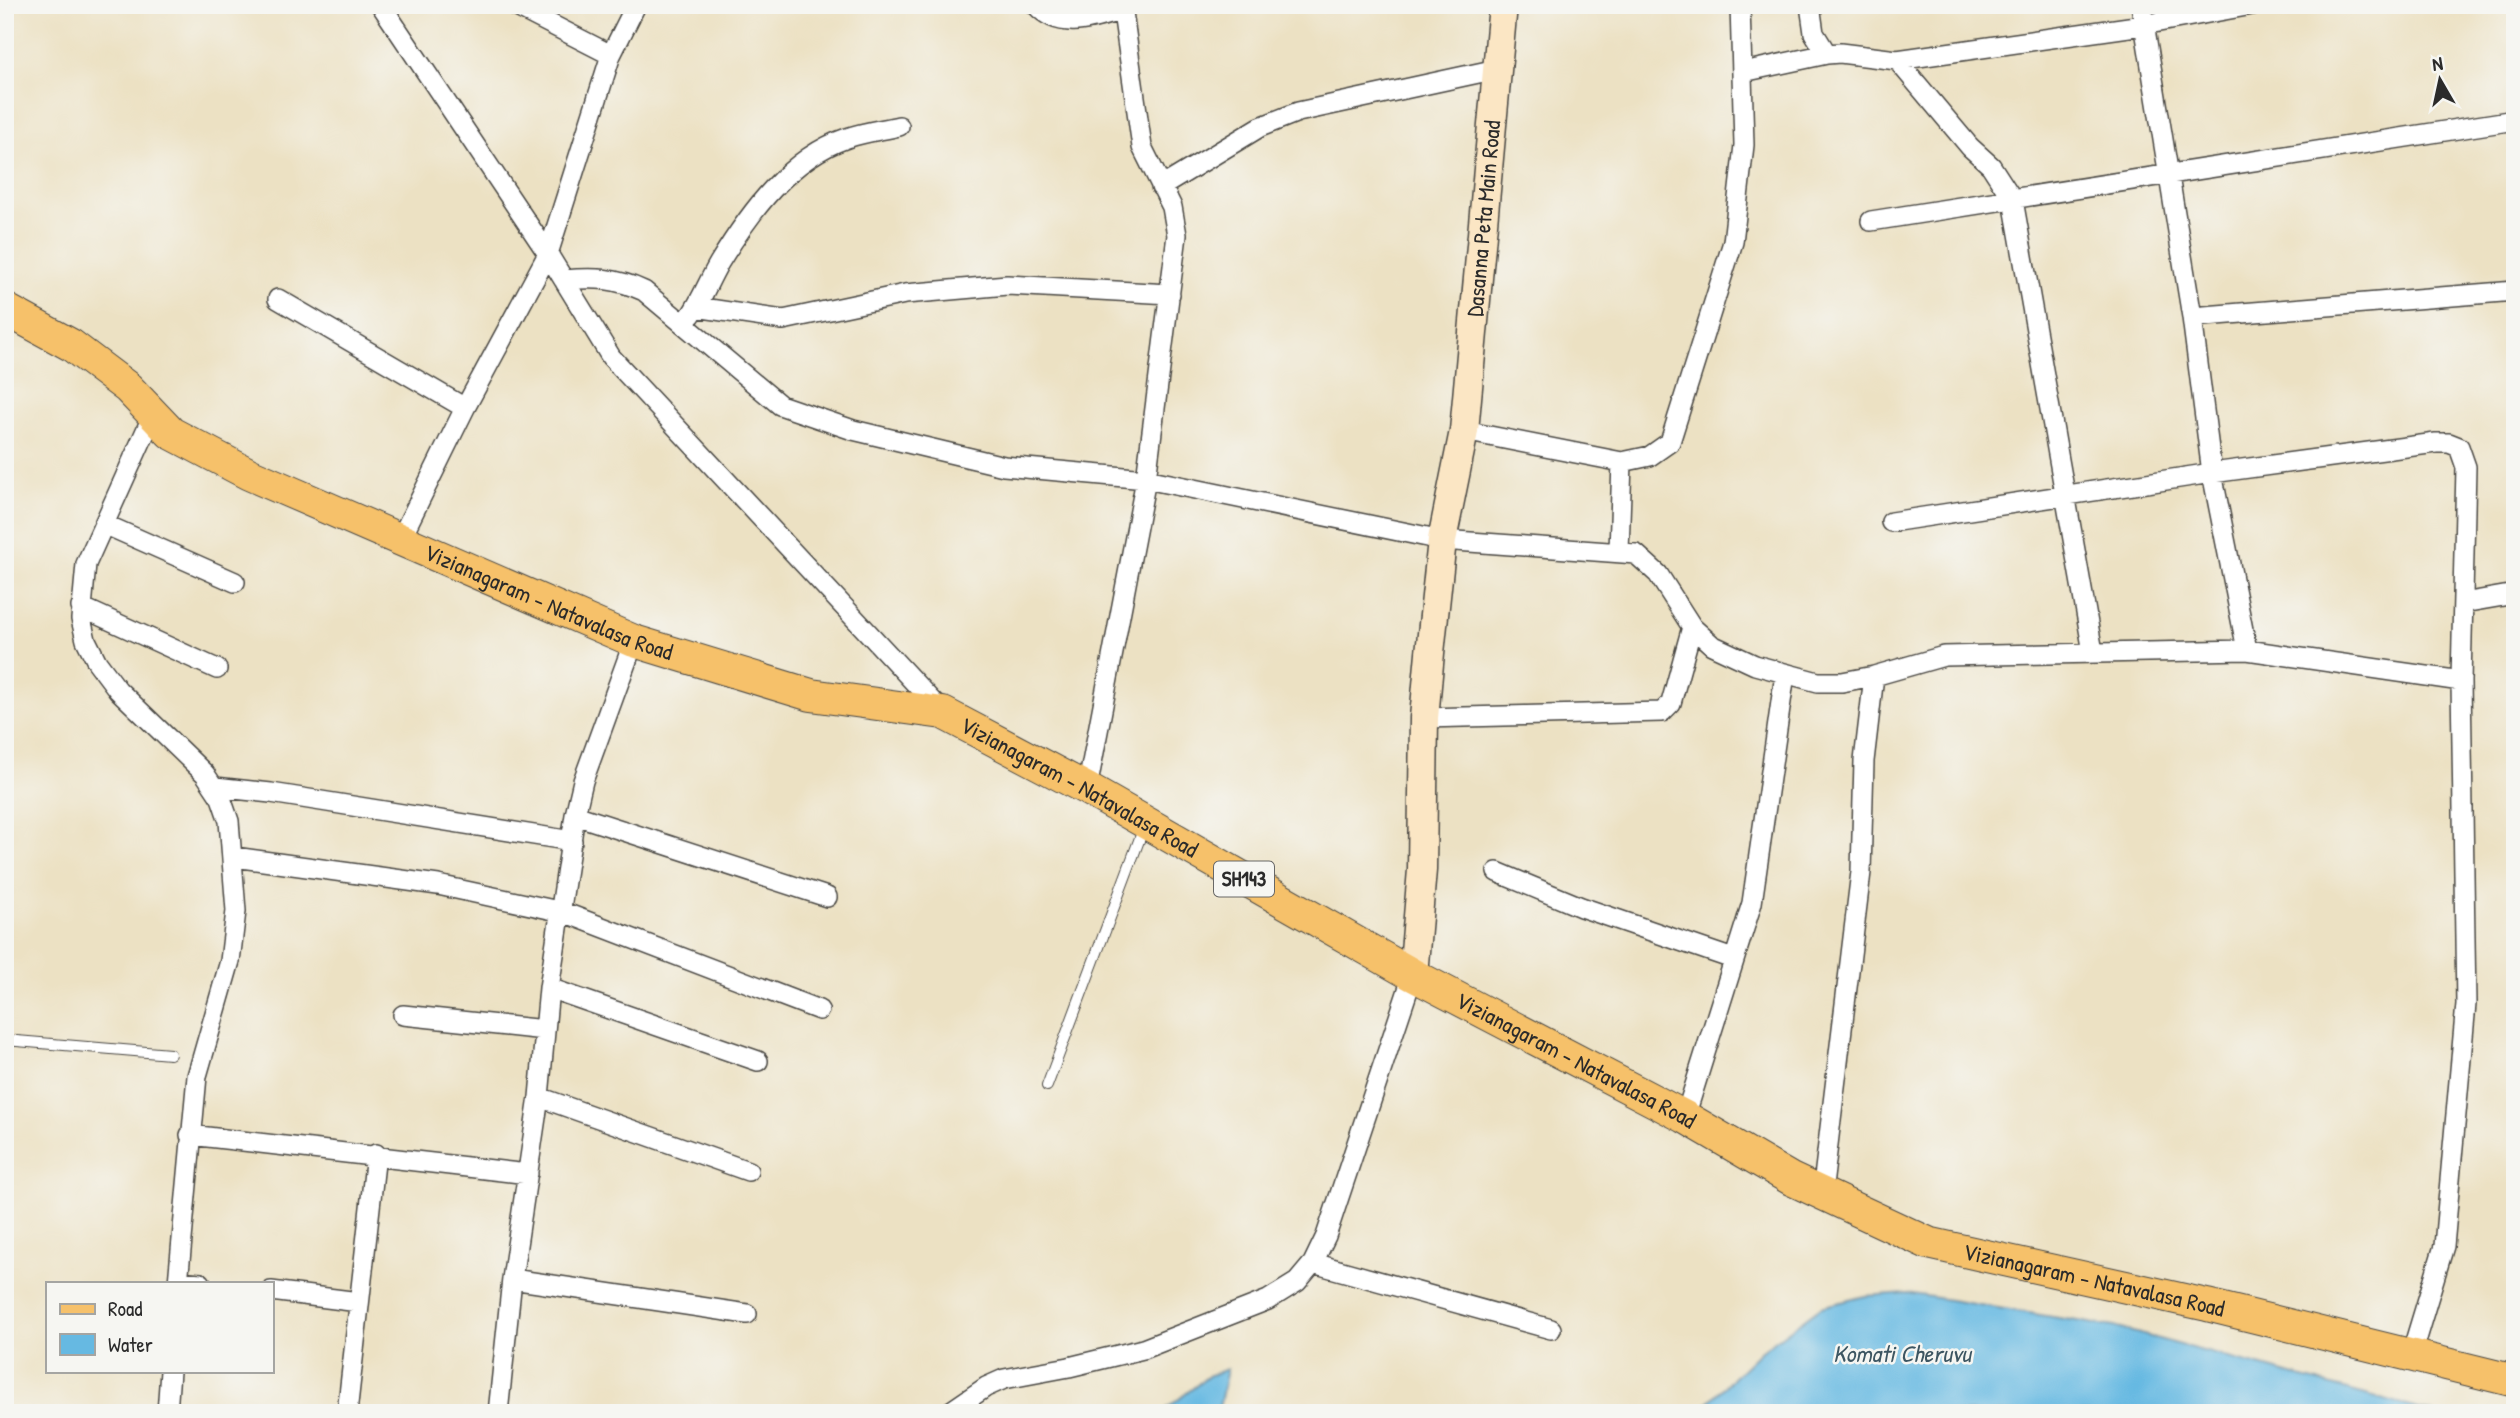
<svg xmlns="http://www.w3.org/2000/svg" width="2520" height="1418" font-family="'Patrick Hand',sans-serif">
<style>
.water{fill:#66b9e2;stroke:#487286;stroke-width:2}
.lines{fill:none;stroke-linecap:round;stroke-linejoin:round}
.lane-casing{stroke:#484642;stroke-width:12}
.street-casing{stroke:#484642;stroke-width:22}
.secondary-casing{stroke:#484642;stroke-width:31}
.primary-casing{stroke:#484642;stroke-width:34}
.lane{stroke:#fff;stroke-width:10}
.street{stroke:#fff;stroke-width:19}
.secondary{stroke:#fbe6c4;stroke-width:28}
.primary{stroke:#f6c16b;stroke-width:32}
.labels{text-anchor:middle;stroke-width:5;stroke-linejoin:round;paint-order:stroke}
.shield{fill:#f6f6f2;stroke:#686867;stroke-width:2}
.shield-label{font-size:21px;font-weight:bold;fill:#2b2b2b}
.street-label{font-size:23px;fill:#2b2b2b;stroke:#f6f6f2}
.water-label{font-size:24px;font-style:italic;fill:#3d5662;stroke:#f6f6f2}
</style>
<rect width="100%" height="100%" fill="#f6f6f2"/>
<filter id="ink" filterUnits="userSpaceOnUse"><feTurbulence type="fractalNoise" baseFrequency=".0143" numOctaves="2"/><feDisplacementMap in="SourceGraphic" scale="14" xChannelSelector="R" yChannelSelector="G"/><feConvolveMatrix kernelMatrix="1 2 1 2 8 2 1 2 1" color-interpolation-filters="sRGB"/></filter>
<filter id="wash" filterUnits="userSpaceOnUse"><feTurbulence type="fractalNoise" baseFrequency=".00686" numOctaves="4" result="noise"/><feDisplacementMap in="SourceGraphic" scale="28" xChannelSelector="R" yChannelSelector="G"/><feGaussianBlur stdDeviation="1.57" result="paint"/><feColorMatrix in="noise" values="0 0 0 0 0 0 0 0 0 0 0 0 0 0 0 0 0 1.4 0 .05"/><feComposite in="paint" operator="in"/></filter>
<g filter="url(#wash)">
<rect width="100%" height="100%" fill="#ece1c3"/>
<!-- water -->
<path class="water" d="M 1907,1293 L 2114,1327 L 2433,1413 L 1697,1413 L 1761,1351 L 1821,1307 L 1865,1296 Z
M 1227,1369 L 1218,1413 L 1161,1413 L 1210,1375 Z"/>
</g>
<g filter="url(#ink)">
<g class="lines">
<defs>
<path id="lane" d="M 5,1040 L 170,1054
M 1047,1086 L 1144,827"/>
<path id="street" d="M 381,5 L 548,254 L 611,357 L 942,712
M 513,5 L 611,55
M 1036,5 C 1060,32 1093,19 1122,10
M 1810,5 L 1814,33 L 1827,54 L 1840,53 L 1897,60 L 2143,25 L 2252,5
M 2141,5 L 2192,317 L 2212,473 L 2247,650
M 1897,60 L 1970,147 L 1991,166 L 2013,200 L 2093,652
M 1743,72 L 1827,54
M 1161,187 L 1260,127 L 1298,112 L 1497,69
M 1871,221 L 2515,120
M 564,280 C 595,277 616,278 644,291 L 780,405 L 853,430 L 1004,466 L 1146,479 L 1442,540 L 1636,554 L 1658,574 L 1692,627 L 1712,645 L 1755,665 L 1818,682 L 1842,682 L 1874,676 L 1944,656 L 2247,650 L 2461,681
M 278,299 L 465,408
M 696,307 L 783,320 L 905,294 L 1007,285 L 1170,294
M 691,315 C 702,299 709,280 719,263 C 750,212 789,158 847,138 C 864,132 882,130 899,126
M 2192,317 L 2515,291
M 153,415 L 86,564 L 81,619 L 86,640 L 97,662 L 118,690 L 205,774 L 221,798 L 229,821 L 236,911 L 230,961 L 197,1076 L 178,1283
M 1464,431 L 1622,462 L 1650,456 L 1670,442 L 1733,242 L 1744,145 L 1740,5
M 1891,522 L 2212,473 L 2436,443 L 2449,443 L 2459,447 L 2466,467 L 2461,681 L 2466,1004 L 2444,1246 L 2411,1355
M 104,524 L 235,582
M 400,540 L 465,408 L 548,254 L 611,55 L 636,5
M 1619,551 L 1622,462
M 2463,603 L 2515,594
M 81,607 L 217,669
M 1424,718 L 1662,712 L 1671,703 L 1692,627
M 215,787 L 271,793 L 572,841
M 1087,789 L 1146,479 L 1177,235 L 1172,207 L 1142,147 L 1122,5
M 575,815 L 827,897
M 234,857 L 438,885 L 563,912 L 819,1010
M 1497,872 L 1581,907 L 1733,959
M 549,988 L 758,1061
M 403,1015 L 545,1030
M 539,1097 L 748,1171
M 1685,1117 L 1752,903 L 1785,674
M 190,1135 L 528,1174
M 1822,1194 L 1861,872 L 1864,761 L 1874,676
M 1313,1263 L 1551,1329
M 512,1279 L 747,1314
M 178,1281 L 201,1283
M 271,1291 L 359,1302
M 167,1413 L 170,1371
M 347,1413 L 376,1154
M 498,1413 L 512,1279 L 539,1097 L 549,988 L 575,815 L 583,781 L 634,641
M 948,1413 L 986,1387 L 1004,1379 L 1069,1367 L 1143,1349 L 1268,1300 L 1297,1282 L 1313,1263 L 1326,1236 L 1413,975"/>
<g id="secondary">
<path id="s1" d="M 1413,975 L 1422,870 L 1424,718 L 1430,653 L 1442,540 L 1464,431 L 1503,5"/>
</g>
<g id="primary">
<path id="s2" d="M 5,309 L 71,345 L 128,388 L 171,433 L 249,474 L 634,641 L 811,695 L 943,713 L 1087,789 L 1413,975 L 1685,1117 L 1791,1179 L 1928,1243 L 2207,1305 L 2515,1381"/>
</g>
</defs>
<!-- lane casing -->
<use href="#lane" class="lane-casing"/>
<!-- street casing -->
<use href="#street" class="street-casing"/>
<!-- secondary casing -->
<use href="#secondary" class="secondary-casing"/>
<!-- primary casing -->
<use href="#primary" class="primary-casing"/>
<!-- lane -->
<use href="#lane" class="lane"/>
<!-- street -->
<use href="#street" class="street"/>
<!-- secondary -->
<use href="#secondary" class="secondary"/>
<!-- primary -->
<use href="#primary" class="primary"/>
</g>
</g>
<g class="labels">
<!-- shield labels -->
<rect class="shield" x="1214" y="861.5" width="60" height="35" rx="5"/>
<g class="shield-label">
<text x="1244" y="886">SH143</text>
</g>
<!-- street labels -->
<g class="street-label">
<text dy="8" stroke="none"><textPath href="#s1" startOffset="761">Dasanna Peta Main Road</textPath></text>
<text dy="8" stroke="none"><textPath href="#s2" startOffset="623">Vizianagaram - Natavalasa Road</textPath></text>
<text dy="8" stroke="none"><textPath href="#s2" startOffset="1190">Vizianagaram - Natavalasa Road</textPath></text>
<text dy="8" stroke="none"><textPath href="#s2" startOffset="1757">Vizianagaram - Natavalasa Road</textPath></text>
<text dy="8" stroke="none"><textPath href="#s2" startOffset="2324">Vizianagaram - Natavalasa Road</textPath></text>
</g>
<!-- water labels -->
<g class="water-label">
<text x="1902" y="1362">Komati Cheruvu</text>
</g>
</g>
<!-- margin -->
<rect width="2520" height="1418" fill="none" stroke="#f6f6f2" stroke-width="28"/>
<!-- legend -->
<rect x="46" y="1282" width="228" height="91" fill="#f6f6f2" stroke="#a5a5a2" stroke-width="2"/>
<rect x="60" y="1304" width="35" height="10" fill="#f6c16b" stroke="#a5a5a2" stroke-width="2"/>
<text x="108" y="1316" font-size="21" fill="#2b2b2b">Road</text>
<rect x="60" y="1334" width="35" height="21" fill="#66b9e2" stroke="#a5a5a2" stroke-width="2"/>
<text x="108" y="1352" font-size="21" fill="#2b2b2b">Water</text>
<!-- north arrow -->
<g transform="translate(2440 80) rotate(351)" stroke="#f6f6f2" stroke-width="5" paint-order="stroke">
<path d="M0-5L12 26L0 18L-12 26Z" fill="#2b2b2b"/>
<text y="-10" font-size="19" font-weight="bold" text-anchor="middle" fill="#2b2b2b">N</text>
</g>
</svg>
